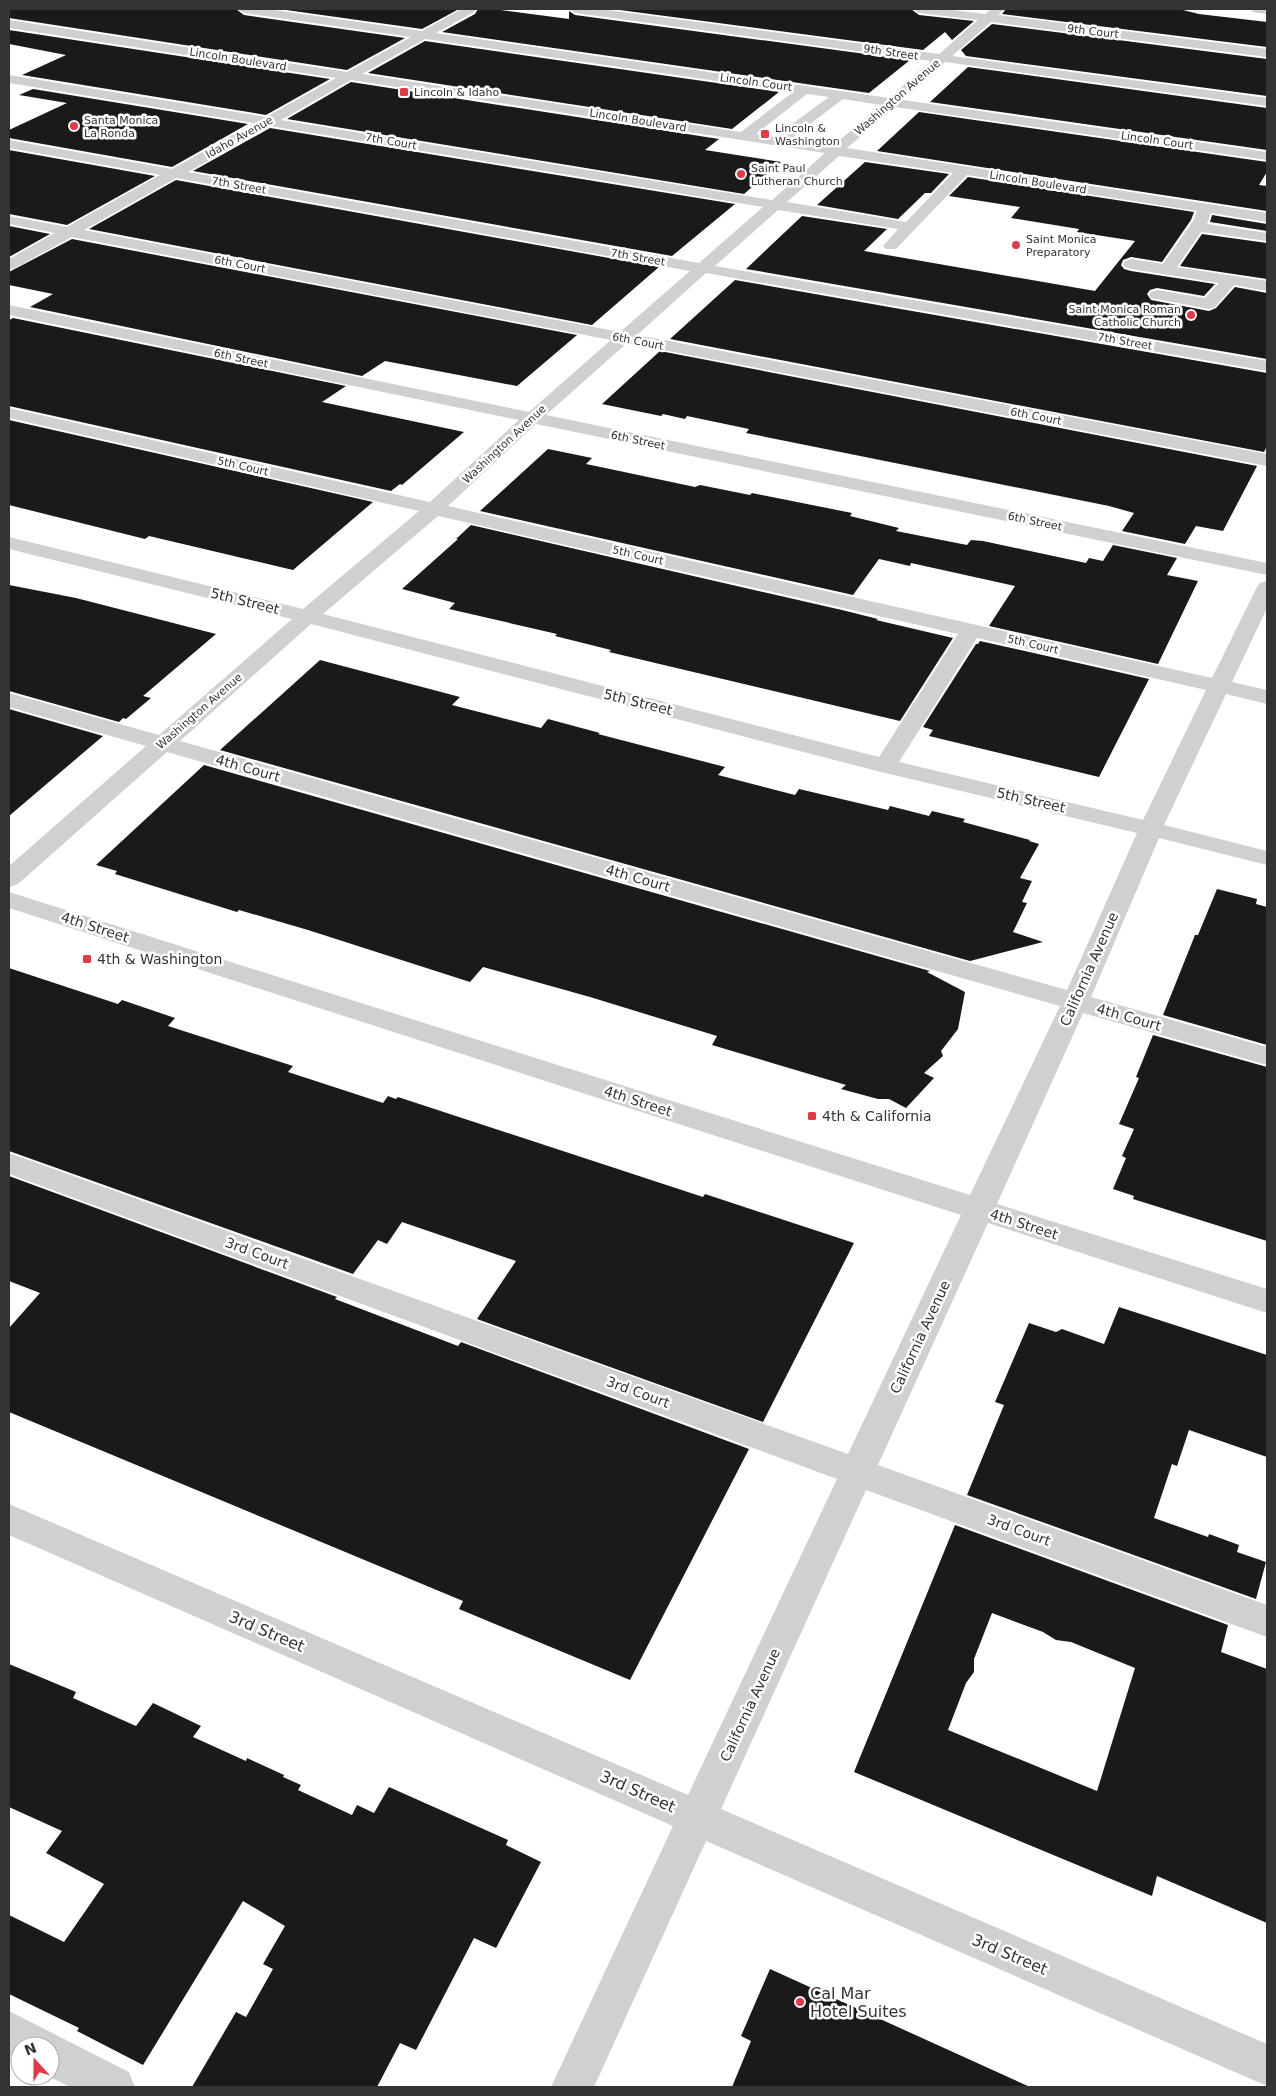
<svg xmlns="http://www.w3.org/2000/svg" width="1276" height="2096" font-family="'DejaVu Sans',sans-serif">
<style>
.building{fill:#1a1a1a;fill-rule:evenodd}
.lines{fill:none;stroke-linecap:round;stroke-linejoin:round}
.minor{fill:#d0d0d0;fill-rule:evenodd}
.poi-dot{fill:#e63946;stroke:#fff;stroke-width:2}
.labels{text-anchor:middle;stroke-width:5;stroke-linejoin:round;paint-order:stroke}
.far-street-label{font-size:11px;fill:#333;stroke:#fff}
.far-poi-label{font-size:11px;fill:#333;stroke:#fff;text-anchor:start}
.street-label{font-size:14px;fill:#333;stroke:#fff}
.poi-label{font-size:14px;fill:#333;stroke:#fff;text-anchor:start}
.near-street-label{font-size:16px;fill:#333;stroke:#fff}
.near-poi-label{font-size:16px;fill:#333;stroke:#fff;text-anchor:start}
</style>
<rect width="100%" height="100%" fill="#fff"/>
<!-- building -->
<path class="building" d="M 9,9 L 236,9 L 244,15 L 405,38 L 347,70 L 9,18 Z
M 279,9 L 459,9 L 422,29 Z
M 478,9 L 493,9 L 569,19 L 569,11 L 575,15 L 910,60 L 869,93 L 442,32 L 475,14 Z
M 612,9 L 911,9 L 919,15 L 974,21 L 952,40 L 945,32 L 923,50 Z
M 1006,9 L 1179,9 L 1199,14 L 1267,22 L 1267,47 L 1002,14 Z
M 992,24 L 1267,59 L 1267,96 L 966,56 L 961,50 Z
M 9,30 L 330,79 L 266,115 L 22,75 L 66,55 L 9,44 Z
M 425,41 L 779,92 L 732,129 L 368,73 Z
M 968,67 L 1267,108 L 1267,150 L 930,102 Z
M 351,82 L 719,139 L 705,150 L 781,162 L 744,194 L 287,119 Z
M 33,89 L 248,124 L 172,167 L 9,138 L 9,130 L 67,103 L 19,95 Z
M 919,112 L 1267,162 L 1267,172 L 1259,185 L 1267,186 L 1267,211 L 877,151 Z
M 270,128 L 735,204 L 672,256 L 193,171 Z
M 9,150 L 155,176 L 67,225 L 9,214 Z
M 865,162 L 949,174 L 931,193 L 925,193 L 898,219 L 817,205 Z
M 968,177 L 1194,212 L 1191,220 L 1162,262 L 1131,257 L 1123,260 L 1121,265 L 1124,269 L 1131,271 L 1215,284 L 1204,296 L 1157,288 L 1150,290 L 1147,294 L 1151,300 L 1209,311 L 1216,308 L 1235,287 L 1267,293 L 1267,359 L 746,269 L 802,216 L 887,229 L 864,251 L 1095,291 L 1135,241 L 1077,232 L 1079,229 L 1011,218 L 1020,207 L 949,196 Z
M 176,180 L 659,267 L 592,325 L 89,229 Z
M 1212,215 L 1267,224 L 1267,231 L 1210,222 Z
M 9,226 L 50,234 L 9,257 Z
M 1202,234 L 1267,243 L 1267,279 L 1180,266 Z
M 72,239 L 577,335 L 517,386 L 385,361 L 362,376 L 30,307 L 53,294 L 9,285 L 9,272 Z
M 735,280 L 1267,373 L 1267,446 L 1264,452 L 670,339 Z
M 13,318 L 346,386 L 322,402 L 464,432 L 402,485 L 400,484 L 391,491 L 9,406 L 9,320 Z
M 660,351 L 1257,466 L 1223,531 L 1196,526 L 1185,544 L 1122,531 L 1134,513 L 1109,506 L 746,433 L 749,429 L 687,416 L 685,419 L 663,414 L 661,416 L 602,404 Z
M 9,420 L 373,502 L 293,570 L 149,536 L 145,539 L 9,505 Z
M 548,449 L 592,458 L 586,464 L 610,469 L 695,487 L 700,485 L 750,495 L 752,493 L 852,513 L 850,516 L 899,528 L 896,531 L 967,545 L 971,540 L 983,541 L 1086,563 L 1089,558 L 1103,561 L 1113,545 L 1177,558 L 1167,575 L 1198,581 L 1158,664 L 989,626 L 1015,586 L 911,563 L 910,566 L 879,559 L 853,595 L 480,511 Z
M 471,525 L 842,610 L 878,619 L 876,620 L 953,638 L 900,721 L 609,652 L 611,650 L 555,636 L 557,634 L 449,609 L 455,603 L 402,589 L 458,539 L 456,539 Z
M 9,585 L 76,598 L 216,634 L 143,696 L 151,698 L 126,719 L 123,718 L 119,722 L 9,691 Z
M 980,641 L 1149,679 L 1099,777 L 929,736 L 933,730 L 923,727 L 976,644 L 978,644 Z
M 320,660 L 460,697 L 452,705 L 541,728 L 548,719 L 600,733 L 598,734 L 725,767 L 718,775 L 795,795 L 799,789 L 888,810 L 890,806 L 929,816 L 932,811 L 965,819 L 963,822 L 1030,840 L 1029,841 L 1039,844 L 1020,878 L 1032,881 L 1022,902 L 1027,903 L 1013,932 L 1043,942 L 970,961 L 220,750 Z
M 9,709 L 103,736 L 9,816 Z
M 204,765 L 930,971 L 927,972 L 965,992 L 958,1029 L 941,1051 L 943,1056 L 924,1073 L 934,1078 L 906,1108 L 889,1099 L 878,1099 L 841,1089 L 846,1085 L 712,1045 L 717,1036 L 590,997 L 483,967 L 470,982 L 308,930 L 239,910 L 237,912 L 115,874 L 117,871 L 96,865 Z
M 1217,889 L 1257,899 L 1256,904 L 1267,907 L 1267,1045 L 1163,1015 L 1195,935 L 1198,935 Z
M 9,968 L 118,1004 L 122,1000 L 175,1018 L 168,1026 L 293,1066 L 288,1072 L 383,1103 L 388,1096 L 396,1099 L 398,1097 L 703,1197 L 705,1194 L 854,1243 L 763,1422 L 477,1319 L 516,1261 L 402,1222 L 387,1244 L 378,1240 L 353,1274 L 9,1151 Z
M 1153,1035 L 1267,1067 L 1267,1241 L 1133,1199 L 1134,1196 L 1113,1189 L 1126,1158 L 1122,1156 L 1134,1129 L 1119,1124 L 1139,1078 L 1136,1077 Z
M 9,1176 L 337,1297 L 335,1299 L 458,1346 L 461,1342 L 749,1449 L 630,1680 L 459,1609 L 463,1601 L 9,1412 L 9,1328 L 40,1293 L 9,1281 Z
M 1119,1307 L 1267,1355 L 1267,1457 L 1189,1430 L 1177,1466 L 1172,1464 L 1154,1518 L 1208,1537 L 1209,1534 L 1239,1545 L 1237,1552 L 1266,1562 L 1256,1599 L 967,1495 L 1004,1405 L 995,1402 L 1029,1323 L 1056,1332 L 1062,1329 L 1104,1344 Z
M 955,1525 L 1228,1625 L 1221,1652 L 1267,1669 L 1267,1923 L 1157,1876 L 1152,1896 L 854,1772 ZM 992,1613 L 1043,1632 L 1056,1640 L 1071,1642 L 1135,1668 L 1097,1791 L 948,1730 L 966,1683 L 974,1672 L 974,1659 Z
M 9,1664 L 76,1692 L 73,1698 L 136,1726 L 153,1703 L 201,1726 L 193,1737 L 246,1761 L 247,1758 L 284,1775 L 283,1777 L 301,1785 L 298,1790 L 352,1815 L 357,1805 L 374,1813 L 389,1787 L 508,1840 L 506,1845 L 541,1862 L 496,1948 L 474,1938 L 416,2050 L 400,2043 L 377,2087 L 192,2087 L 236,2012 L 246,2017 L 273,1969 L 263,1964 L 285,1926 L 243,1901 L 143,2065 L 77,2031 L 79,2028 L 9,1994 L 9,1915 L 64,1942 L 104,1884 L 46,1853 L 62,1831 L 9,1807 Z
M 770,1969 L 1030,2087 L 732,2087 L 751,2041 L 741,2036 Z"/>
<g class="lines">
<!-- minor -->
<path class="minor" d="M 238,9 L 267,9 L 422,31 L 462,9 L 476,9 L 474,12 L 436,33 L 889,98 L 931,61 L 575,13 L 569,9 L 600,9 L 939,54 L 978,20 L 919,13 L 913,9 L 945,9 L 985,14 L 991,9 L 1004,9 L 998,15 L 1267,49 L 1267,57 L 991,22 L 952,56 L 1267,98 L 1267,106 L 945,62 L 903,100 L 1267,152 L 1267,160 L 895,107 L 847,148 L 1267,213 L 1267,222 L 1211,213 L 1207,224 L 1267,233 L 1267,241 L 1201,232 L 1177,267 L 1267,281 L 1267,291 L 1234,285 L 1215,307 L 1209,309 L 1151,298 L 1149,295 L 1151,292 L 1157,290 L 1205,298 L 1219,283 L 1131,269 L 1125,267 L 1123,264 L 1125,261 L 1131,259 L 1163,264 L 1193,221 L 1197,211 L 967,175 L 896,249 L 886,249 L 883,246 L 898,229 L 778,210 L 715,266 L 1267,361 L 1267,371 L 706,273 L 637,335 L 1267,454 L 1267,466 L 627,343 L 546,415 L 1267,563 L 1267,575 L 536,424 L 448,506 L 1212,678 L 1257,587 L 1260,583 L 1267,581 L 1267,608 L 1232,682 L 1267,690 L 1267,704 L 1226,694 L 1164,825 L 1267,851 L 1267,865 L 1159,838 L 1091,997 L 1267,1047 L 1267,1065 L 1083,1013 L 997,1204 L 1267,1289 L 1267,1313 L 988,1223 L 878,1465 L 1267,1605 L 1267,1637 L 866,1490 L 721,1809 L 1267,2044 L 1267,2086 L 706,1841 L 594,2087 L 551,2087 L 673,1826 L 9,1535 L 9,1504 L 688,1795 L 837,1479 L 9,1174 L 9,1153 L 848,1454 L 961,1215 L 9,908 L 9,892 L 970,1195 L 1060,1006 L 167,752 L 18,884 L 9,887 L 9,866 L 146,746 L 9,707 L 9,693 L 159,735 L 292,619 L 9,549 L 9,537 L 303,609 L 419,511 L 9,418 L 9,408 L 430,502 L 519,420 L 9,315 L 9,305 L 529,412 L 611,340 L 72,237 L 15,268 L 9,270 L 9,259 L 55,233 L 9,224 L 9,216 L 67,227 L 160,175 L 9,148 L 9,140 L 172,169 L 254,123 L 9,83 L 9,75 L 266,117 L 336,78 L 9,28 L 9,20 L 347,72 L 411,37 L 244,13 ZM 425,39 L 793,92 L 741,132 L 362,74 ZM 351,80 L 825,153 L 772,200 L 281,120 ZM 807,94 L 829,97 L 774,137 L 756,134 ZM 843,99 L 881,105 L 833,146 L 789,140 ZM 270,126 L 763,207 L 699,263 L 188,172 ZM 839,156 L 953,173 L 906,222 L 787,202 ZM 176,178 L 690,271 L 620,332 L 84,230 ZM 438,516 L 958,634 L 879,757 L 323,614 ZM 311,624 L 877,771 L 1137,833 L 1067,990 L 180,741 ZM 977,638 L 1206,690 L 1143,820 L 899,762 Z
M 1251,9 L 1267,9 L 1267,14 L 1253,12 Z
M 9,2011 L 129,2072 L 135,2087 L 70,2087 L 48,2076 L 50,2076 L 50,2046 L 20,2046 L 20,2060 L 9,2055 Z"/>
</g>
<!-- markers -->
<g class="poi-dot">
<rect x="399" y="87" width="10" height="10" rx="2.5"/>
<circle cx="74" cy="126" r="5"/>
<rect x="760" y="129" width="10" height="10" rx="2.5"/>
<circle cx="741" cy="174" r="5"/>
<circle cx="1016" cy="245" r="5"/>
<circle cx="1191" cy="315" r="5"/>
<rect x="82" y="954" width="10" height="10" rx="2.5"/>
<rect x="807" y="1111" width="10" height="10" rx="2.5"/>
<circle cx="800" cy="2002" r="5"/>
</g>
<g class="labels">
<!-- far-street labels -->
<g class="far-street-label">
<text transform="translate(1093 31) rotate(7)" y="4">9th Court</text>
<text transform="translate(891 52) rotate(8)" y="4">9th Street</text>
<text transform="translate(238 59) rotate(9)" y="4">Lincoln Boulevard</text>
<text transform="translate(756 82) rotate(8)" y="4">Lincoln Court</text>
<text transform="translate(897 97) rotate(-41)" y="4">Washington Avenue</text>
<text transform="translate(638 120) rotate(9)" y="4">Lincoln Boulevard</text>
<text transform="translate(239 137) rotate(-29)" y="4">Idaho Avenue</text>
<text transform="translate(1157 140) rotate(8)" y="4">Lincoln Court</text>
<text transform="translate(391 141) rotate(10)" y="4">7th Court</text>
<text transform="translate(1038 182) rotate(9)" y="4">Lincoln Boulevard</text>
<text transform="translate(239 185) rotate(10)" y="4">7th Street</text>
<text transform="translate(638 257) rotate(10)" y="4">7th Street</text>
<text transform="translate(240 264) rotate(11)" y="4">6th Court</text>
<text transform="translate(638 341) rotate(11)" y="4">6th Court</text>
<text transform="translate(1125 341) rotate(10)" y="4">7th Street</text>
<text transform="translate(241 358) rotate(12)" y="4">6th Street</text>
<text transform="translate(1036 416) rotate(11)" y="4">6th Court</text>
<text transform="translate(638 440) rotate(12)" y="4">6th Street</text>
<text transform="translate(504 444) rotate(-43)" y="4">Washington Avenue</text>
<text transform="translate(243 466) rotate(13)" y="4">5th Court</text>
<text transform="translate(1035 521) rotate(12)" y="4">6th Street</text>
<text transform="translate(638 555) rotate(13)" y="4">5th Court</text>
<text transform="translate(1033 644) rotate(13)" y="4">5th Court</text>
<text transform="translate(199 711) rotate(-41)" y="4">Washington Avenue</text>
</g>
<!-- far-poi labels -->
<g class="far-poi-label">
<text x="414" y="96">Lincoln &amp; Idaho</text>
<text x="84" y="124">Santa Monica<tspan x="84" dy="13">La Ronda</tspan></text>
<text x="775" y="132">Lincoln &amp;<tspan x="775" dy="13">Washington</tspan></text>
<text x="751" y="172">Saint Paul<tspan x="751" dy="13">Lutheran Church</tspan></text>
<text x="1026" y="243">Saint Monica<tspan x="1026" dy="13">Preparatory</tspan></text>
<text x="1181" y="313" text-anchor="end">Saint Monica Roman<tspan x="1181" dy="13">Catholic Church</tspan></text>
</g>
<!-- street labels -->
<g class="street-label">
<text transform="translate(245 601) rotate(14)" y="5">5th Street</text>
<text transform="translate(638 702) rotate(14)" y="5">5th Street</text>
<text transform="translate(248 768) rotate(16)" y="5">4th Court</text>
<text transform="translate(1031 800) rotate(13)" y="5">5th Street</text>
<text transform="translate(638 878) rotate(16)" y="5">4th Court</text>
<text transform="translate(95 927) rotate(18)" y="5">4th Street</text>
<text transform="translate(1089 969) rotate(-66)" y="5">California Avenue</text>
<text transform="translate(1129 1017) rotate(16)" y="5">4th Court</text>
<text transform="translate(638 1101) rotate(18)" y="5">4th Street</text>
<text transform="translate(1024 1224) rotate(18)" y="5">4th Street</text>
<text transform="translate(257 1253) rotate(20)" y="5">3rd Court</text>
<text transform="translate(920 1337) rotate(-65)" y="5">California Avenue</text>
<text transform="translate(638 1392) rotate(20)" y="5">3rd Court</text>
<text transform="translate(1019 1530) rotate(20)" y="5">3rd Court</text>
<text transform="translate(750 1705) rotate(-65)" y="5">California Avenue</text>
</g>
<!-- poi labels -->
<g class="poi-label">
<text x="97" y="964">4th &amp; Washington</text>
<text x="822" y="1121">4th &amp; California</text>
</g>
<!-- near-street labels -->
<g class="near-street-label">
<text transform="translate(267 1631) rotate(23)" y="6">3rd Street</text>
<text transform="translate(638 1791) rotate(24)" y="6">3rd Street</text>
<text transform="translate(1010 1954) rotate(23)" y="6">3rd Street</text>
</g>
<!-- near-poi labels -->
<g class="near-poi-label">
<text x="810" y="1999">Cal Mar<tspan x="810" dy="18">Hotel Suites</tspan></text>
</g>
</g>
<!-- border -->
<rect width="1276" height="2096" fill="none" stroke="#333333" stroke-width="20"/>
<!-- north arrow -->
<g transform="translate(35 2061) rotate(339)"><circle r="24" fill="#ffffff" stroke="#adadad"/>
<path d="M0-4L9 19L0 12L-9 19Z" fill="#e63946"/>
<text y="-8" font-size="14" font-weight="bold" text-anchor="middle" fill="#333333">N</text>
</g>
</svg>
